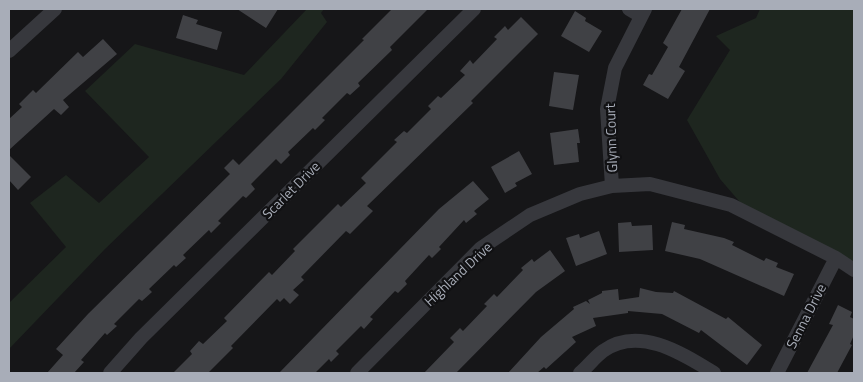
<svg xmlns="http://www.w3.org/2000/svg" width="863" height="382" font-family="'Titillium Web',sans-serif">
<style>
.green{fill:#1e261f}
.building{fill:#404145}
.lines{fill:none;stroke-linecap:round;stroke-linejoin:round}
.minor{stroke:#37383d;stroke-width:14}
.labels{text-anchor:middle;stroke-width:4.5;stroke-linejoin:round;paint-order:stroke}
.street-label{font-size:14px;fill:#a8adb8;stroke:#111113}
</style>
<rect width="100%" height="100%" fill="#161618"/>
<!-- green -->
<path class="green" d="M 307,9 L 324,9 L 321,13 L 327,22 L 281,79 L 105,249 L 9,349 L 9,303 L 66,247 L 30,203 L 66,175 L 99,203 L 149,157 L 85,91 L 135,44 L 244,75 Z
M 760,9 L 854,9 L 854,270 L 751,215 L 720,179 L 687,120 L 730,50 L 716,36 L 756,18 Z"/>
<!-- building -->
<path class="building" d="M 237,9 L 278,9 L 266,28 Z
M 392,9 L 428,9 L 390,47 L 392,50 L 358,83 L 360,86 L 350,95 L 347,93 L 322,118 L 325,120 L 315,130 L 313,128 L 288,152 L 290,155 L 281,164 L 276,159 L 251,184 L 255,189 L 246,198 L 243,196 L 218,221 L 221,223 L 211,233 L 209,230 L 183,255 L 186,258 L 176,267 L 174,265 L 149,289 L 152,292 L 142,301 L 139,299 L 114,324 L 117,326 L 107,335 L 105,333 L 81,360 L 84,362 L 74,373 L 47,373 L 63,355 L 56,349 L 88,314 L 230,174 L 224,168 L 233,159 L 239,165 L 364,40 L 362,39 Z
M 682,9 L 710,9 L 679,67 L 685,71 L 668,99 L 643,85 L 649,74 L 652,75 L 668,47 L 663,43 Z
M 575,11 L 586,18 L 585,21 L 602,31 L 589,52 L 561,36 Z
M 183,15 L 198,20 L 196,24 L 222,32 L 217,50 L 176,38 Z
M 521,17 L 538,34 L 471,101 L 473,103 L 438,137 L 367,206 L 373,211 L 350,234 L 346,231 L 301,277 L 304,280 L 293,290 L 299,295 L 290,304 L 284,298 L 280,302 L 277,299 L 231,346 L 233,348 L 208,373 L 173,373 L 192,354 L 190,351 L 199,341 L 203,344 L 227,321 L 224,318 L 269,272 L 272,275 L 295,251 L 293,249 L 338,204 L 341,207 L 366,183 L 361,178 L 397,142 L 394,140 L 404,131 L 407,133 L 431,109 L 428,106 L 438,96 L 441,98 L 465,75 L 460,71 L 470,60 L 473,64 L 497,39 L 494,37 L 505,26 L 508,30 Z
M 103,39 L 117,54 L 63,100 L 69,107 L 61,115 L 54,109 L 9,150 L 9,119 L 22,107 L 19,104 L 33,90 L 36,93 L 78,52 L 83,57 Z
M 554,72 L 579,75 L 573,110 L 549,106 Z
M 578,129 L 580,143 L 577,143 L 579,162 L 554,165 L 550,133 Z
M 519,151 L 532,174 L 515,183 L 517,186 L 505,193 L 491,167 Z
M 9,155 L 31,177 L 18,190 L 9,180 Z
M 473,181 L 489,199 L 474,211 L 477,214 L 466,223 L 464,220 L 439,247 L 441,249 L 432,258 L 429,255 L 405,281 L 407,284 L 398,293 L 395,291 L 370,317 L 373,319 L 364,329 L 361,326 L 336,351 L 339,354 L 331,362 L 329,359 L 315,373 L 279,373 L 439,209 Z
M 631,222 L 632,226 L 652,225 L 653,250 L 619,252 L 618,223 Z
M 672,222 L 685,225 L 684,229 L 724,238 L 734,242 L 732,245 L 764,261 L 766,258 L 778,263 L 776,267 L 794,274 L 784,296 L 700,259 L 665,251 Z
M 599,231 L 607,254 L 576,266 L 566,238 L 579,234 L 580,238 Z
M 550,250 L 565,271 L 536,292 L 456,373 L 424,373 L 454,342 L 450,338 L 460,328 L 463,331 L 487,306 L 484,304 L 494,294 L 497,297 L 523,270 L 521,268 L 532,259 L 534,262 Z
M 640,288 L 656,292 L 673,293 L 674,291 L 726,319 L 728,317 L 762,345 L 747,365 L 701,330 L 699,333 L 662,314 L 628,311 L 628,313 L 593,318 L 596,326 L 572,337 L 576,342 L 546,369 L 544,367 L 537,373 L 508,373 L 541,337 L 574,309 L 573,307 L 586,301 L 590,304 L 588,300 L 602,293 L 602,291 L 618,289 L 619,300 L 639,297 Z
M 838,305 L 852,312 L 850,317 L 854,319 L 854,335 L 850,344 L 852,345 L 837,373 L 807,373 L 833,325 L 829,324 Z"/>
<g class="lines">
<!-- minor -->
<path class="minor" d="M 629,9 L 641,16
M 9,51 L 55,9
M 612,186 L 607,109 L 615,68 L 645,9
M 110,373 L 141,338 L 474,9
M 357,373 L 481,248 L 530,215 L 580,194 L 612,186 L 650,184 L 731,205 L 836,258 L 854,270
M 580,373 C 588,366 595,357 603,351 C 639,325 683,354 714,373
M 777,373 L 836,258"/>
</g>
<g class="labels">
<!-- street labels -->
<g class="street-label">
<text transform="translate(611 138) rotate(-92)" y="5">Glynn Court</text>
<text transform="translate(291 190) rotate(-45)" y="5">Scarlet Drive</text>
<text transform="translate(458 274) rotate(-43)" y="5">Highland Drive</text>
<text transform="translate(806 316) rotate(-63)" y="5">Senna Drive</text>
</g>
</g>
<!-- border -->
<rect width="863" height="382" fill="none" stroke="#a8adb8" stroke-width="20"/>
</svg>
